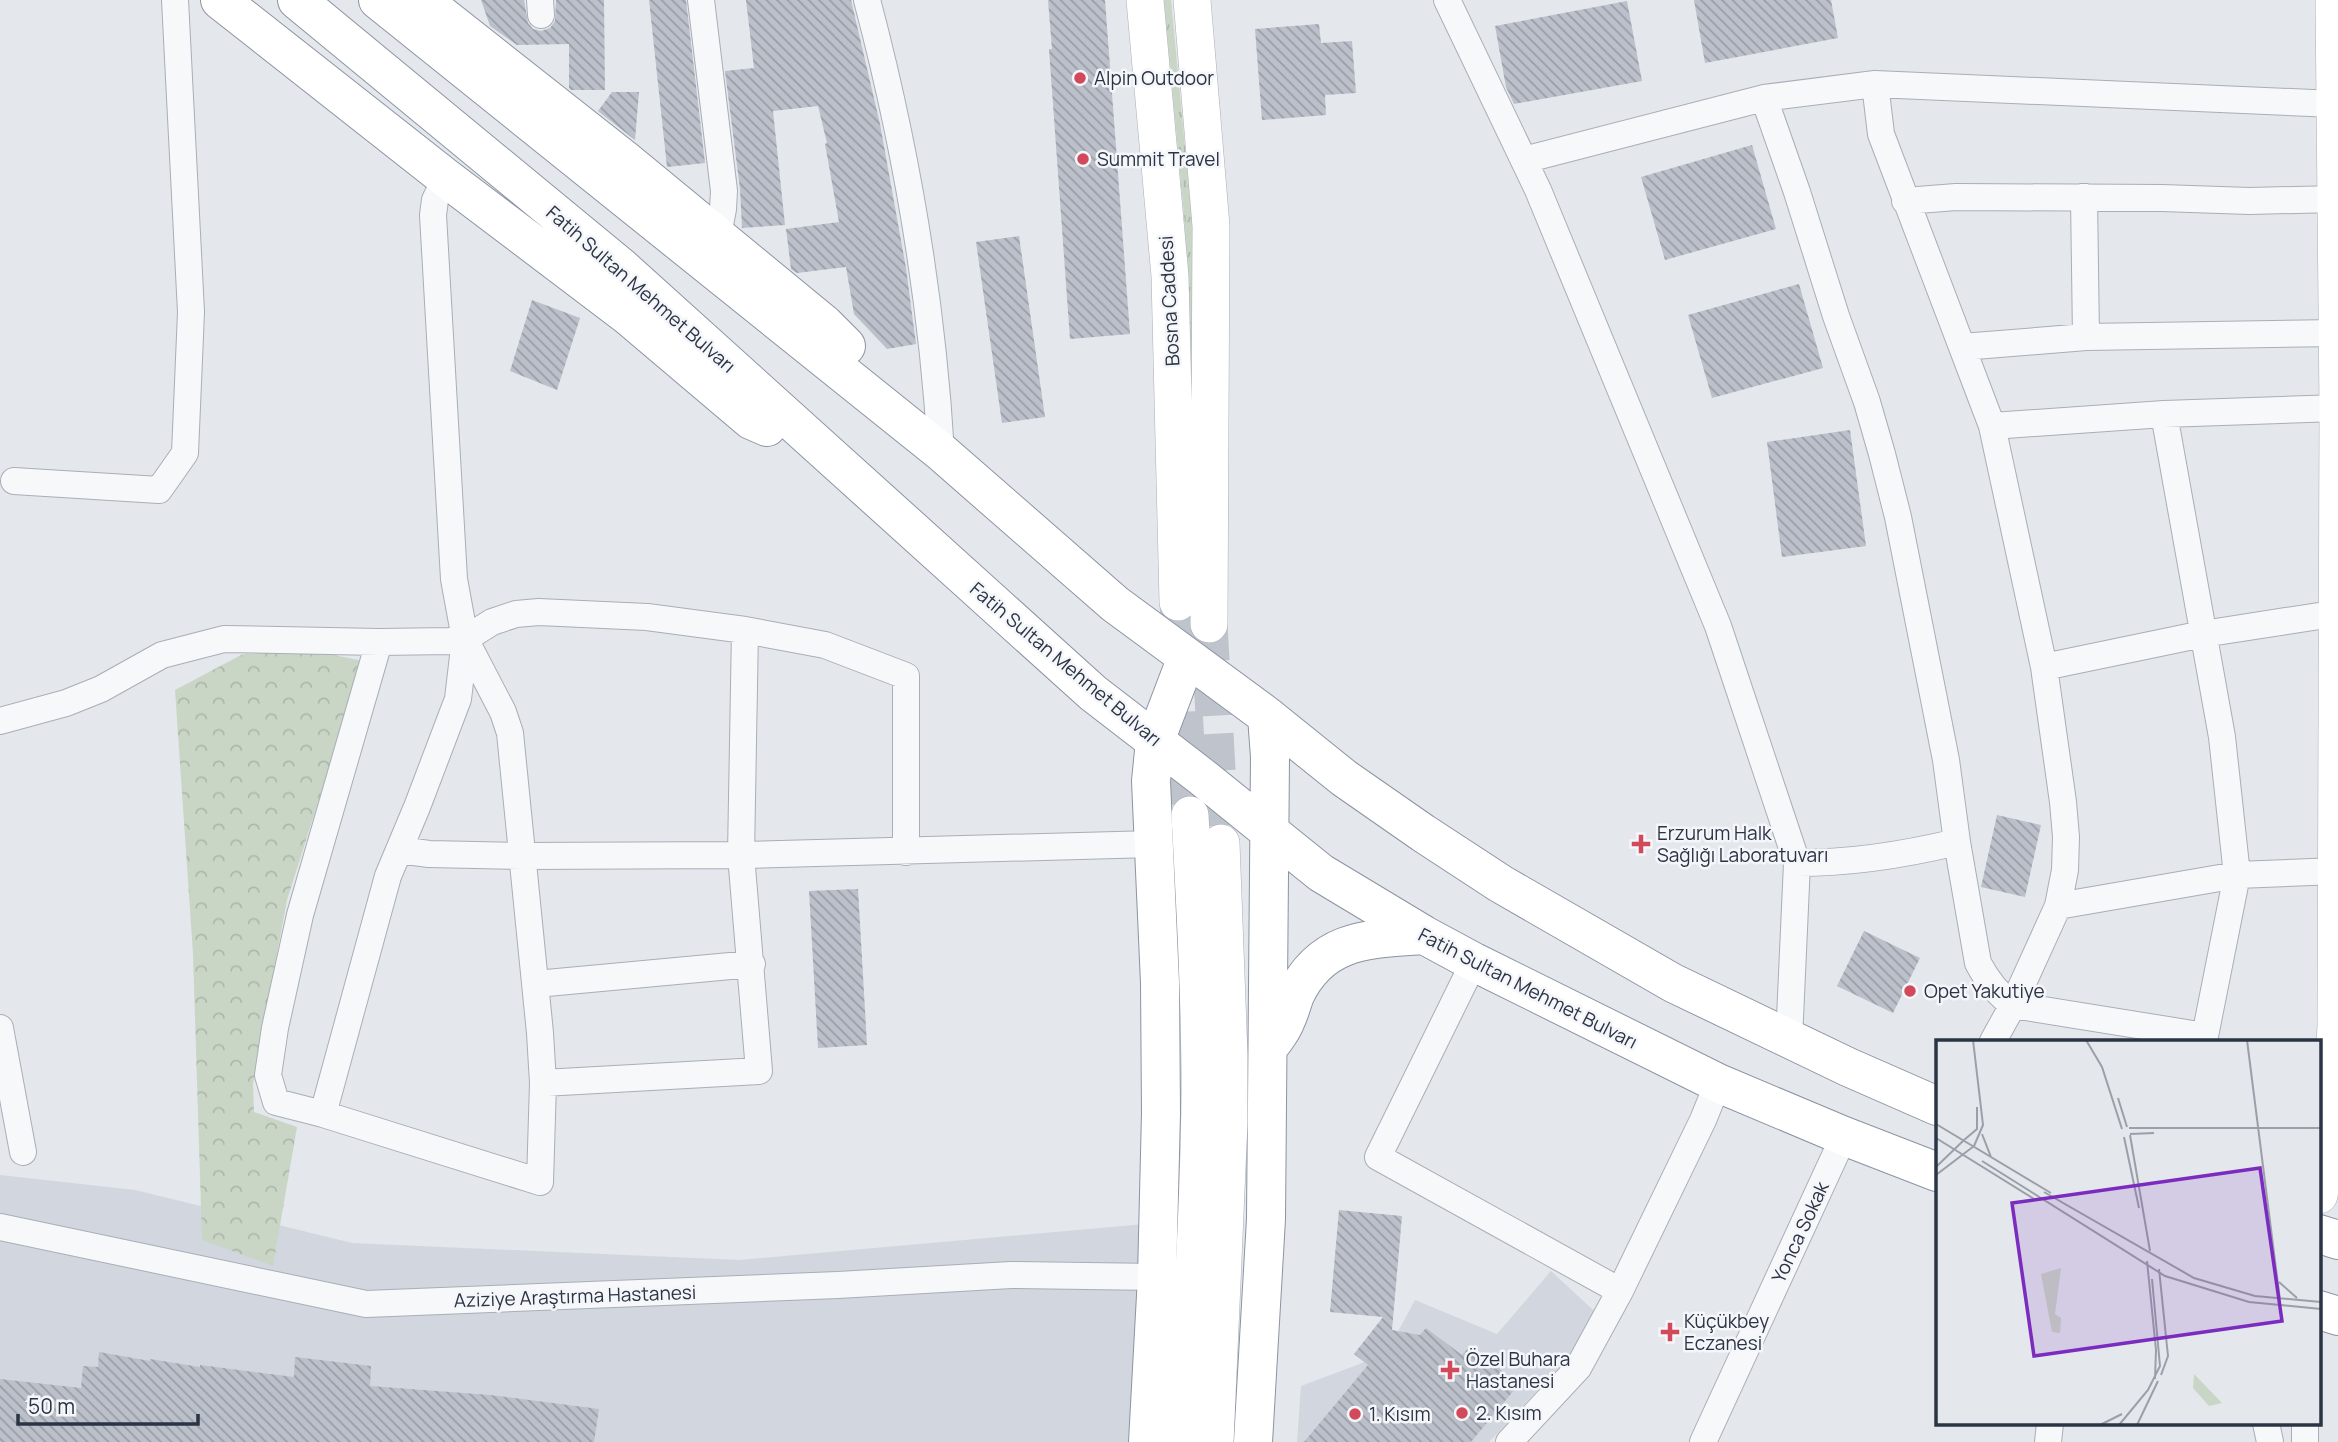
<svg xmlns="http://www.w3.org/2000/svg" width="2338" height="1442" font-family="Manrope,sans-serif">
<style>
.built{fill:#d2d6de}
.grass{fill:url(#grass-tufts)}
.park{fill:url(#park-crowns)}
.building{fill:url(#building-back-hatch)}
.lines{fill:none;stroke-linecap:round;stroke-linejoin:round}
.secondary-tunnel{stroke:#bfc3cb;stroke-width:37;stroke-dasharray:37 18;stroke-linecap:butt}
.street-casing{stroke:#a9aeb7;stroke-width:28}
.secondary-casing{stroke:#a9aeb7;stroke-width:38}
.highway-casing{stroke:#8b94a3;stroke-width:40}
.street{stroke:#f7f8fa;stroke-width:26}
.secondary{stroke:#fff;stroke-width:37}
.highway{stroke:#fff;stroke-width:38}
.poi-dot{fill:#d1495b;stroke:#f4f6f9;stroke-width:2.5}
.labels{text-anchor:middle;stroke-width:5;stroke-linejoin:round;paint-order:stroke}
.poi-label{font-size:19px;fill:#2b3445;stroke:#f4f6f9;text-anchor:start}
.street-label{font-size:19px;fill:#2b3445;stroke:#f4f6f9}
.inset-road{fill:none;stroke:#9a9fa9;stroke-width:2}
.view{fill:#7b2cbf;fill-opacity:0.15;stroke:#7b2cbf;stroke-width:3.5}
.inset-edge{fill:none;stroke:#2b3445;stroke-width:3.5}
</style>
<defs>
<pattern id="grass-tufts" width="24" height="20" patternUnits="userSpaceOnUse" patternTransform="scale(1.75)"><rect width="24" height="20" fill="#c9d6c5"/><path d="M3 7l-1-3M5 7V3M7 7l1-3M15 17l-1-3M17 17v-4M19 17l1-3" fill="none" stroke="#adb8ab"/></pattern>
<pattern id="park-crowns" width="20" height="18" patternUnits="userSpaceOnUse" patternTransform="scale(1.75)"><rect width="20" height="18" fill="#c9d6c5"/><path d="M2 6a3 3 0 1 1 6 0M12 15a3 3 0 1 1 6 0" fill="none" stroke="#adb8ab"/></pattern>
<pattern id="building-back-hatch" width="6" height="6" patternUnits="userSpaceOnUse" patternTransform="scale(1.75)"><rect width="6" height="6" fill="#bbc0ca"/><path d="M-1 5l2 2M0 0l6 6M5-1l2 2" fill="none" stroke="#989da6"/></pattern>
</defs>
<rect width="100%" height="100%" fill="#e4e7ec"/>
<!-- built -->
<path class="built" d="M 0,1175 L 135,1190 L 352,1243 L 739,1260 L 1145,1224 L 1128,1442 L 0,1442 Z
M 1551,1271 L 1604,1320 L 1489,1442 L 1297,1442 L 1301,1386 L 1386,1354 L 1415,1300 L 1497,1334 Z"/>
<!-- grass -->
<path class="grass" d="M 1164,0 L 1171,0 L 1192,221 L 1193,589 L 1185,226 Z"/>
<!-- park -->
<path class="park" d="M 315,651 L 363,661 L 287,900 L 253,1084 L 254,1112 L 297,1127 L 273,1266 L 202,1240 L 193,954 L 175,690 L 243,654 Z"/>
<!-- building -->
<path class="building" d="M 481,0 L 524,0 L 528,23 L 533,29 L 541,31 L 550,28 L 555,21 L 556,0 L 604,0 L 605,90 L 571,90 L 569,88 L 569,44 L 517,45 L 490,26 Z
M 649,0 L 686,0 L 705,163 L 667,167 Z
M 746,0 L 851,0 L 880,124 L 906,268 L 916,344 L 887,349 L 854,314 L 846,267 L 797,273 L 791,269 L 786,229 L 839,222 L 825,144 L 827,143 L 818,106 L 773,111 L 785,225 L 742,228 L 740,189 L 725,71 L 754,68 Z
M 1048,0 L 1105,0 L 1130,334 L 1070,339 L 1049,49 L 1052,49 Z
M 1694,0 L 1831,0 L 1838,38 L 1705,63 Z
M 1627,1 L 1642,81 L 1514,104 L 1506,87 L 1495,26 Z
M 1319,24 L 1321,43 L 1352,41 L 1356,93 L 1325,95 L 1326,115 L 1262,120 L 1255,29 Z
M 612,92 L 639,92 L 635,140 L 598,111 Z
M 1752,145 L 1776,229 L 1665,260 L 1641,177 Z
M 1019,236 L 1045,417 L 1002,423 L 976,242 Z
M 1799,284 L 1823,368 L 1712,398 L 1688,315 Z
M 532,300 L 580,318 L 557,390 L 510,371 Z
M 1850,430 L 1866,546 L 1782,557 L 1767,442 Z
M 1997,815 L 2041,825 L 2025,897 L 1981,887 Z
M 858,889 L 867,1045 L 818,1048 L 809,891 Z
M 1864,931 L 1920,958 L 1893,1013 L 1837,986 Z
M 1339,1210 L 1402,1216 L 1392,1330 L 1420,1335 L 1426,1328 L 1462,1355 L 1470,1346 L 1519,1384 L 1471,1442 L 1304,1442 L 1368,1365 L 1354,1354 L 1383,1317 L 1330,1312 Z
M 99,1352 L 150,1361 L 150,1359 L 200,1367 L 200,1365 L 294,1377 L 295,1357 L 371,1366 L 370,1386 L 490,1395 L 599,1409 L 594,1442 L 0,1442 L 0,1379 L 81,1388 L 83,1366 L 98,1367 Z"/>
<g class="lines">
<!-- secondary-tunnel -->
<path class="secondary-tunnel" d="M 1178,602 L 1190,815
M 1209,624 L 1221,843"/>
<defs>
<path id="street" d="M 540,0 L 541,15
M 701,0 L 724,191 L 723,209 L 718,236
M 867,0 C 906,147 932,300 941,452
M 1447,0 L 1538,190 L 1718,626 L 1797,863 L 1789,1040
M 1875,84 L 1881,134 L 1992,426 L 2044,667 L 2063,802 L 2066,837 L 2065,870 L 2058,906 L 2013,1005 L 1993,1041
M 1764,98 L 1797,192 L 1836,316 L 1867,402 L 1882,454 L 1898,517 L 1946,760 L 1957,842 L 1978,963 C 1987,980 1997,994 2013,1005 L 2205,1036 L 2237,875 L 2222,737 L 2164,414
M 1524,160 L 1764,98 L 1875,84 L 2335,104
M 2084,197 L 2086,337
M 1905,201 L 1956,197 L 2162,198 L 2249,201 L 2336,199
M 1962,347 L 2086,337 L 2337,333
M 1992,426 L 2164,414 L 2338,408
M 14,481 L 159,490 L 185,453 L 191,312 L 175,0
M 379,642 L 300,915 L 275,1028 L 268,1075 L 276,1102 L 323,1114 L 540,1182 L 543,1083 L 540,1033 L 510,733 L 503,712 L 465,639
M 2044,667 L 2203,634 L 2338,613
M 0,721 L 66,703 L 101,689 L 162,655 L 224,639 L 379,642 L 450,641 L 465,639 L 492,622 L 516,614 L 539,612 L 647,617 L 745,630 L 825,645 L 906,676 L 906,852
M 399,850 L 429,854 L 522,856 L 741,855 L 1153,844
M 1797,863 C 1852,863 1903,855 1957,842
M 2058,906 L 2237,875 L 2337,871
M 1474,962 L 1378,1157 L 1620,1291 L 1703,1120 L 1718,1083
M 536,984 L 752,964
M 0,1028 L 23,1152
M 543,1083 L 759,1071 L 741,855 L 745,630
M 323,1114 L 388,876 L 417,807 L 458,699 L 465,639 L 454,579 L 433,215 L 435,200 L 446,178
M 0,1227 L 366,1304 L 838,1285 L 1011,1275 L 1157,1277
M 2266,1423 L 2270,1442
M 2305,1423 L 2305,1442
M 1509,1442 L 1578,1368 L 1620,1291
M 1703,1442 L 1844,1136
M 2048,1442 L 2050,1423"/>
<path id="secondary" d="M 1145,0 L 1170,276 L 1178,602
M 1192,0 L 1211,226 L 1209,624
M 2319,1195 L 2329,1138 L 2336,1026 L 2338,408 L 2334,0
M 1184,1442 C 1191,1325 1199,1208 1200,1091 C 1200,999 1195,907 1190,815
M 1215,1442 L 1229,1123 L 1229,1054 L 1221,843"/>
<path id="highway" d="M 220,0 L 446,178 L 627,315 L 751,420 L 767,427
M 297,0 L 622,268 L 1093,693 L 1202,777 L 1321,873 L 1424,935 L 1474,962 L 1718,1083 L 1844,1136 L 1937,1172
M 378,0 L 941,452 L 1115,604 L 1267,716 L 1344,778 L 1423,833 L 1501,884 L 1673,983 L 1848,1067 L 1937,1106
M 422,0 L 626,161 L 824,324 L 846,346
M 1272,1043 C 1277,1036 1283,1029 1286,1020 C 1290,1012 1292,1003 1295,995 C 1322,938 1369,939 1424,935
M 2319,1119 L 2333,1095
M 2319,1234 L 2338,1240
M 2319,1310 L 2338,1316
M 1148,1442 L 1157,1277 L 1161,1113 L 1160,983 L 1151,781 L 1155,741 L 1187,657
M 1253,1442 L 1266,1219 L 1270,757 L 1267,716"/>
</defs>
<!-- street casing -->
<use href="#street" class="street-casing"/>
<!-- secondary casing -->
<use href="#secondary" class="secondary-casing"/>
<!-- highway casing -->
<use href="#highway" class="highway-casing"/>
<!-- street -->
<use href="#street" class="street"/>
<!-- secondary -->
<use href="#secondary" class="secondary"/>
<!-- highway -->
<use href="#highway" class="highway"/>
</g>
<!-- markers -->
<g class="poi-dot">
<circle cx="1080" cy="78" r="7"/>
<circle cx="1083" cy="159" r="7"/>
<path d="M1637.5 833.5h7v7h7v7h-7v7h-7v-7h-7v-7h7z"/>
<circle cx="1910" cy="991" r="7"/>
<path d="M1666.5 1321.5h7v7h7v7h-7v7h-7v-7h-7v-7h7z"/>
<path d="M1446.5 1359.5h7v7h7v7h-7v7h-7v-7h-7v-7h7z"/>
<circle cx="1462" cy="1413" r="7"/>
<circle cx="1355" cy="1414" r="7"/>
</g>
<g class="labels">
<!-- poi labels -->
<g class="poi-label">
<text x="1094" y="85">Alpin Outdoor</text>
<text x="1097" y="166">Summit Travel</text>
<text x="1657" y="840">Erzurum Halk<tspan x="1657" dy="22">Sağlığı Laboratuvarı</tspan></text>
<text x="1924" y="998">Opet Yakutiye</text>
<text x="1684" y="1328">Küçükbey<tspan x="1684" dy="22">Eczanesi</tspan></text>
<text x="1466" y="1366">Özel Buhara<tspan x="1466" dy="22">Hastanesi</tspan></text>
<text x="1476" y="1420">2. Kısım</text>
<text x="1369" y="1421">1. Kısım</text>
</g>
<!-- street labels -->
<g class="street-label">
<text transform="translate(641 289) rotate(41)" y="7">Fatih Sultan Mehmet Bulvarı</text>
<text transform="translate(1169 301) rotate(-93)" y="7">Bosna Caddesi</text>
<text transform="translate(1066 664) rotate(40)" y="7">Fatih Sultan Mehmet Bulvarı</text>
<text transform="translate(1528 988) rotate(27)" y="7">Fatih Sultan Mehmet Bulvarı</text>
<text transform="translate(1800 1232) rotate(-65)" y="7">Yonca Sokak</text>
<text transform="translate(575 1296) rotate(-2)" y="7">Aziziye Araştırma Hastanesi</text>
</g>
</g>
<!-- overview -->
<g transform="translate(1936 1040)">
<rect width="385" height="385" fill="#e4e7ec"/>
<path d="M 125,228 L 119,274 L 125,278 L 124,293 L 116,292 L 105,234 ZM 258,334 L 286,363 L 273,366 L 257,348 Z" fill="#c9d6c5"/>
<path class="inset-road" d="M 37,0 L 47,85 L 38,106M 150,0 L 166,27 L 186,89M 311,0 L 344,260M 182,58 L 191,87M 0,84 L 115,153M 193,88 L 385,88M 46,94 L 55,117M 194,94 L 218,93M 194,95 L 214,211M 188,97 L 203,168M 0,98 L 98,159M 28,100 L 41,89 L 41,67M 46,121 L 229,236 L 313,262 L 385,269M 0,127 L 28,100M 0,135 L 38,106M 108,152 L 258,238 L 319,256 L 385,262M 211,221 L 220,310 L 219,339M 223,229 L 232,316 L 225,335M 343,242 L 361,258M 164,385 L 186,374M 183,385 L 212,350 L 224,326 L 216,239M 201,385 L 222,341"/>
<path class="view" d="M 324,128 L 346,281 L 98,316 L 76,163 Z"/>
<rect width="385" height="385" class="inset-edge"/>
</g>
<!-- scale -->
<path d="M18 1414v10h180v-10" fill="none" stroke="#2b3445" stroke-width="3.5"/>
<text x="28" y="1414" font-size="21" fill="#2b3445" stroke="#f4f6f9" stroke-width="5" paint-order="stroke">50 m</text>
</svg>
